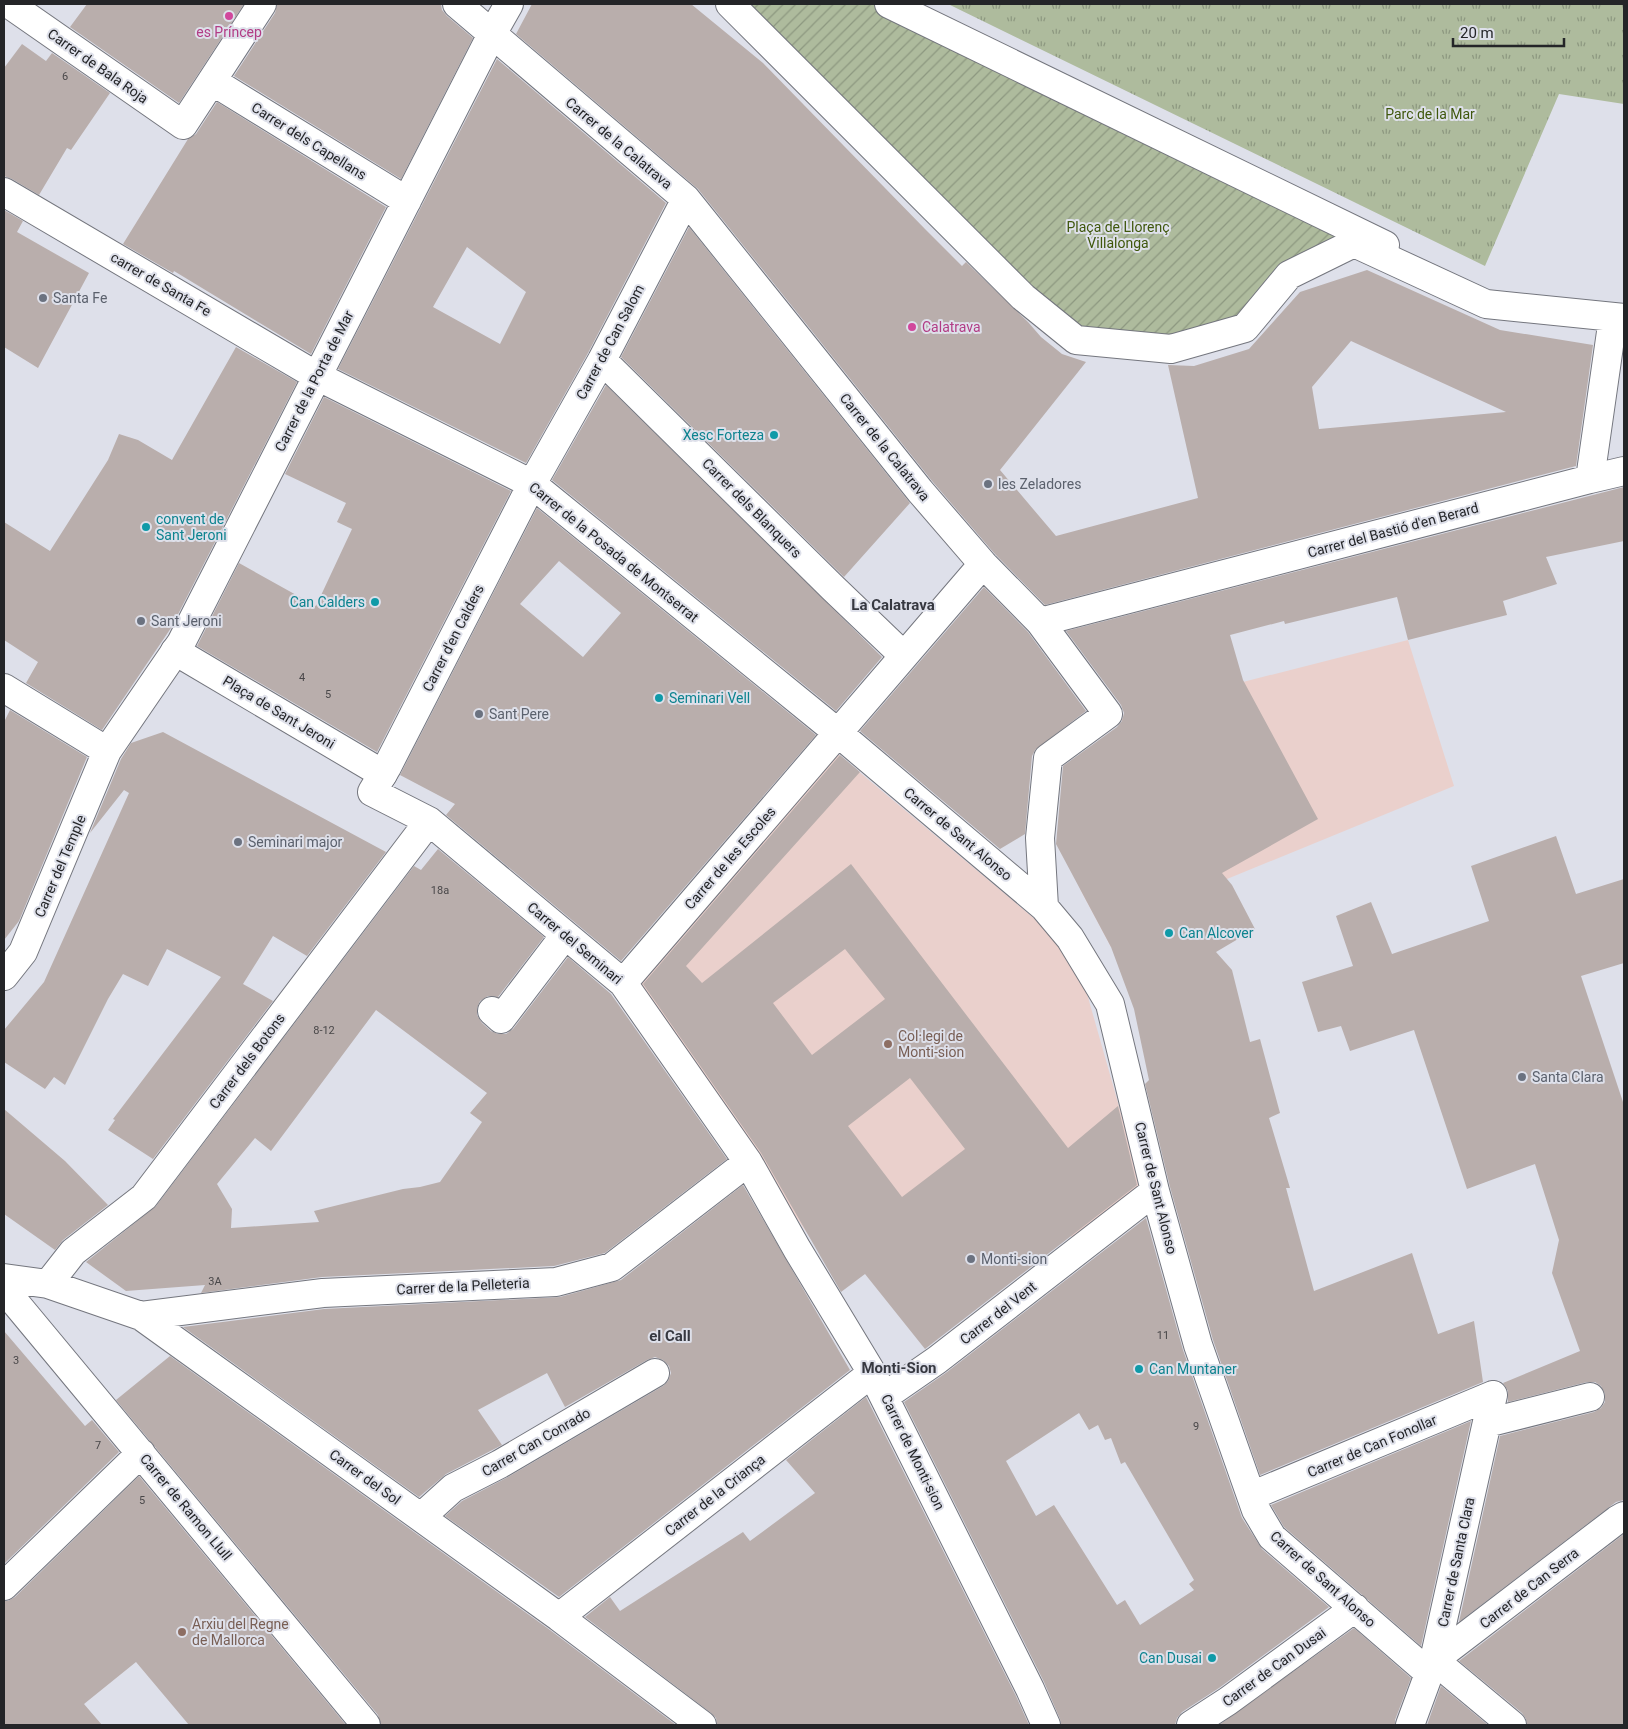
<svg xmlns="http://www.w3.org/2000/svg" width="1628" height="1729" font-family="Roboto,sans-serif">
<style>
.education{fill:#ead0cc}
.park{fill:url(#park-tufts)}
.garden{fill:url(#garden-furrows)}
.building{fill:#b9aeac;fill-rule:evenodd}
.lines{fill:none;stroke-linecap:round;stroke-linejoin:round}
.pedestrian-casing{stroke:#74767e;stroke-width:30}
.minor-casing{stroke:#74767e;stroke-width:30}
.pedestrian{stroke:#fff;stroke-width:28}
.minor{stroke:#fff;stroke-width:28}
.hotel-dot{fill:#d1479c;stroke:#dee0ea;stroke-width:2}
.worship-dot{fill:#6b7280;stroke:#dee0ea;stroke-width:2}
.culture-dot{fill:#0f9aa8;stroke:#dee0ea;stroke-width:2}
.education-dot{fill:#8d6e63;stroke:#dee0ea;stroke-width:2}
.labels{text-anchor:middle;stroke-width:4;stroke-linejoin:round;paint-order:stroke}
.number-label{font-size:11px;fill:#494749}
.hotel-label{font-size:14px;fill:#b23c85;stroke:#dee0ea}
.street-label{font-size:14px;fill:#242528;stroke:#dee0ea}
.park-label{font-size:14px;fill:#3f570c;stroke:#dee0ea}
.worship-label{font-size:14px;fill:#5b616d;stroke:#dee0ea;text-anchor:start}
.culture-label{font-size:14px;fill:#0d838f;stroke:#dee0ea;text-anchor:start}
.education-label{font-size:14px;fill:#785e54;stroke:#dee0ea;text-anchor:start}
.neighbourhood-label{font-size:15px;font-weight:bold;fill:#363840;stroke:#dee0ea}
</style>
<defs>
<pattern id="park-tufts" width="24" height="20" patternUnits="userSpaceOnUse" patternTransform="scale(1.25)"><rect width="24" height="20" fill="#aebb9d"/><path d="M3 7l-1-3M5 7V3M7 7l1-3M15 17l-1-3M17 17v-4M19 17l1-3" fill="none" stroke="#8d9880"/></pattern>
<pattern id="garden-furrows" width="10" height="10" patternUnits="userSpaceOnUse" patternTransform="scale(1.25)"><rect width="10" height="10" fill="#aebb9d"/><path d="M-1 1l2-2M0 10L10 0M9 11l2-2" fill="none" stroke="#8d9880"/></pattern>
</defs>
<rect width="100%" height="100%" fill="#dee0ea"/>
<!-- education -->
<path class="education" d="M 1408,640 L 1454,786 L 1227,879 L 1111,947 L 1080,889 L 1187,827 L 1141,757 L 1121,719 L 1243,682 Z
M 833,750 L 1054,935 L 1080,969 L 1143,1191 L 1077,1244 L 1014,1162 L 845,1288 L 633,982 Z"/>
<!-- park -->
<path class="park" d="M 948,4 L 1624,4 L 1624,104 L 1559,94 L 1485,266 Z"/>
<!-- garden -->
<path class="garden" d="M 730,4 L 889,4 L 1354,243 L 1289,275 L 1245,328 L 1171,349 L 1076,340 Z"/>
<!-- building -->
<path class="building" d="M 87,4 L 244,4 L 179,103 L 70,27 Z
M 277,4 L 441,4 L 442,10 L 447,16 L 473,38 L 401,179 L 234,76 L 275,13 Z
M 532,4 L 691,4 L 763,63 L 925,229 L 962,266 L 966,262 L 1028,322 L 1041,337 L 1062,354 L 1086,362 L 1000,470 L 1056,536 L 1198,498 L 1168,365 L 1194,366 L 1249,349 L 1300,292 L 1367,270 L 1500,330 L 1593,345 L 1576,466 L 1045,605 L 994,553 L 932,481 L 698,189 L 516,34 ZM 1351,341 L 1506,412 L 1319,429 L 1312,387 Z
M 22,44 L 46,61 L 52,53 L 110,93 L 71,150 L 67,148 L 39,195 L 12,179 L 4,176 L 4,68 Z
M 497,59 L 666,203 L 588,353 L 526,463 L 338,369 ZM 467,247 L 526,292 L 500,344 L 433,307 Z
M 217,102 L 386,207 L 311,354 L 174,271 L 173,273 L 123,244 L 188,139 L 196,134 Z
M 4,210 L 23,221 L 17,232 L 89,273 L 38,368 L 4,347 Z
M 689,227 L 910,503 L 844,577 L 621,357 Z
M 236,347 L 297,382 L 171,628 L 102,730 L 26,683 L 38,662 L 4,640 L 4,522 L 50,551 L 108,460 L 119,434 L 138,440 L 172,460 Z
M 606,385 L 882,657 L 836,711 L 552,480 Z
M 324,397 L 511,491 L 377,752 L 197,646 L 239,563 L 316,606 L 352,529 L 337,522 L 346,503 L 285,474 Z
M 1624,487 L 1624,541 L 1546,557 L 1557,584 L 1503,601 L 1507,615 L 1408,640 L 1397,597 L 1285,624 L 1284,621 L 1230,635 L 1243,680 L 1318,819 L 1222,873 L 1232,885 L 1255,929 L 1216,952 L 1232,970 L 1250,1042 L 1260,1039 L 1280,1113 L 1269,1118 L 1290,1188 L 1286,1188 L 1314,1291 L 1412,1253 L 1438,1334 L 1474,1321 L 1483,1382 L 1260,1475 L 1213,1340 L 1170,1187 L 1145,1084 L 1149,1080 L 1134,1009 L 1111,947 L 1056,844 L 1063,766 L 1117,727 L 1122,721 L 1124,713 L 1121,705 L 1066,631 Z
M 537,508 L 816,735 L 621,961 L 446,815 L 455,804 L 400,775 ZM 559,561 L 621,613 L 583,657 L 520,604 Z
M 984,587 L 1028,632 L 1086,711 L 1035,750 L 1032,756 L 1025,834 L 1000,849 L 860,731 Z
M 10,710 L 87,757 L 19,921 L 4,940 L 4,722 Z
M 163,732 L 386,852 L 307,956 L 273,936 L 243,984 L 273,1001 L 153,1159 L 108,1130 L 115,1120 L 113,1119 L 221,977 L 167,949 L 148,986 L 123,974 L 108,999 L 65,1085 L 54,1077 L 45,1089 L 4,1062 L 4,1030 L 44,982 L 129,793 L 124,790 L 90,833 L 121,759 L 131,743 Z
M 840,755 L 860,772 L 686,966 L 702,983 L 851,864 L 1068,1148 L 1118,1106 L 1137,1185 L 925,1349 L 865,1274 L 841,1292 L 761,1153 L 643,984 ZM 845,949 L 885,999 L 812,1055 L 773,1003 ZM 910,1078 L 965,1149 L 902,1197 L 848,1126 Z
M 1556,836 L 1576,894 L 1624,879 L 1624,963 L 1581,976 L 1624,1105 L 1624,1500 L 1616,1502 L 1608,1508 L 1459,1622 L 1500,1436 L 1594,1412 L 1601,1408 L 1605,1402 L 1605,1394 L 1601,1386 L 1595,1382 L 1587,1382 L 1508,1402 L 1508,1391 L 1503,1383 L 1580,1351 L 1552,1273 L 1559,1240 L 1535,1164 L 1467,1189 L 1414,1030 L 1350,1051 L 1341,1026 L 1318,1032 L 1302,982 L 1353,966 L 1336,916 L 1371,902 L 1392,954 L 1489,921 L 1471,866 Z
M 438,849 L 544,937 L 498,997 L 488,996 L 480,1001 L 477,1008 L 477,1015 L 482,1023 L 491,1031 L 498,1034 L 506,1034 L 513,1029 L 568,957 L 611,994 L 727,1159 L 605,1253 L 554,1266 L 322,1277 L 201,1293 L 205,1285 L 126,1291 L 86,1262 L 156,1206 L 414,866 L 421,870 ZM 376,1010 L 487,1093 L 470,1113 L 482,1122 L 440,1182 L 420,1187 L 403,1189 L 314,1211 L 319,1222 L 231,1228 L 232,1209 L 217,1184 L 255,1138 L 271,1151 Z
M 4,1109 L 65,1161 L 108,1205 L 63,1240 L 55,1250 L 4,1214 Z
M 743,1185 L 850,1370 L 559,1597 L 445,1516 L 462,1501 L 508,1477 L 663,1386 L 668,1381 L 671,1373 L 669,1366 L 663,1360 L 655,1357 L 647,1360 L 565,1407 L 547,1373 L 478,1410 L 502,1445 L 446,1474 L 419,1497 L 183,1327 L 324,1309 L 560,1297 L 621,1280 Z
M 1146,1218 L 1183,1350 L 1242,1518 L 1262,1549 L 1329,1607 L 1219,1688 L 1182,1712 L 1177,1718 L 1175,1725 L 1061,1725 L 1060,1719 L 1044,1682 L 904,1402 L 947,1372 ZM 1079,1413 L 1089,1430 L 1098,1425 L 1105,1440 L 1111,1438 L 1121,1464 L 1125,1462 L 1194,1580 L 1189,1584 L 1194,1590 L 1140,1625 L 1125,1600 L 1117,1605 L 1054,1505 L 1036,1516 L 1006,1461 Z
M 4,1331 L 85,1426 L 92,1420 L 119,1452 L 4,1564 Z
M 170,1356 L 550,1630 L 676,1725 L 381,1725 L 378,1715 L 116,1400 Z
M 866,1397 L 1016,1696 L 1029,1725 L 717,1725 L 716,1718 L 711,1713 L 585,1617 L 610,1597 L 620,1611 L 743,1532 L 750,1541 L 815,1493 L 786,1460 Z
M 1471,1421 L 1421,1646 L 1284,1527 L 1271,1505 Z
M 139,1476 L 346,1725 L 189,1725 L 136,1662 L 84,1704 L 102,1725 L 4,1725 L 4,1601 L 8,1601 L 15,1597 Z
M 1624,1534 L 1624,1725 L 1527,1725 L 1526,1719 L 1522,1713 L 1459,1661 Z
M 1354,1628 L 1411,1678 L 1395,1720 L 1395,1725 L 1219,1725 Z
M 1441,1686 L 1488,1725 L 1427,1725 Z"/>
<g class="lines">
<defs>
<path id="pedestrian" d="M 889,4 L 1385,245
M 175,651 L 383,774"/>
<path id="minor" d="M 457,4 L 686,199 L 920,491 L 983,564 L 1040,622 L 1108,714 L 1048,758 L 1040,838 L 1044,907
M 730,4 L 1023,297 L 1076,340 L 1171,349 L 1245,328 L 1289,275 L 1354,243 L 1486,304 L 1624,318
M 12,6 L 183,125 L 262,4
M 212,81 L 407,201
M 4,192 L 317,376 L 532,484 L 837,732 L 1044,907 L 1070,938 L 1110,1004 L 1155,1191 L 1198,1345 L 1256,1510 L 1272,1537 L 1430,1674
M 686,199 L 602,360 L 532,484 L 387,767 L 372,792 L 429,821 L 623,983 L 748,1162 L 797,1249 L 872,1373 L 1030,1689 L 1046,1725
M 602,360 L 833,588 L 903,655
M 1590,479 L 1624,471
M 1040,622 L 1590,479 L 1613,318
M 4,688 L 107,751
M 4,976 L 23,952 L 107,751 L 181,643 L 492,34 L 509,4
M 623,983 L 983,564
M 492,1011 L 501,1019 L 565,935
M 4,1278 L 48,1284 L 141,1316 L 559,1617 L 702,1725
M 48,1284 L 73,1252 L 144,1197 L 429,821
M 4,1289 L 366,1725
M 141,1316 L 323,1293 L 556,1282 L 612,1267 L 748,1162
M 885,1396 L 937,1360 L 1155,1191
M 1487,1423 L 1590,1397
M 1251,1496 L 1493,1395
M 421,1517 L 453,1488 L 500,1464 L 655,1373
M 4,1586 L 141,1453
M 559,1617 L 872,1373
M 1191,1725 L 1228,1701 L 1355,1608
M 1410,1725 L 1434,1660 L 1493,1395
M 1512,1725 L 1434,1660 L 1617,1520 L 1624,1516"/>
</defs>
<!-- pedestrian casing -->
<use href="#pedestrian" class="pedestrian-casing"/>
<!-- minor casing -->
<use href="#minor" class="minor-casing"/>
<!-- pedestrian -->
<use href="#pedestrian" class="pedestrian"/>
<!-- minor -->
<use href="#minor" class="minor"/>
</g>
<!-- markers -->
<g class="hotel-dot">
<circle cx="229" cy="16" r="5"/>
<circle cx="912" cy="327" r="5"/>
</g>
<g class="worship-dot">
<circle cx="43" cy="298" r="5"/>
<circle cx="988" cy="484" r="5"/>
<circle cx="141" cy="621" r="5"/>
<circle cx="479" cy="714" r="5"/>
<circle cx="238" cy="842" r="5"/>
<circle cx="1522" cy="1077" r="5"/>
<circle cx="971" cy="1259" r="5"/>
</g>
<g class="culture-dot">
<circle cx="774" cy="435" r="5"/>
<circle cx="146" cy="527" r="5"/>
<circle cx="375" cy="602" r="5"/>
<circle cx="659" cy="698" r="5"/>
<circle cx="1169" cy="933" r="5"/>
<circle cx="1139" cy="1369" r="5"/>
<circle cx="1212" cy="1658" r="5"/>
</g>
<g class="education-dot">
<circle cx="888" cy="1044" r="5"/>
<circle cx="182" cy="1632" r="5"/>
</g>
<g class="labels">
<!-- number labels -->
<g class="number-label">
<text x="65" y="80">6</text>
<text x="302" y="681">4</text>
<text x="328" y="698">5</text>
<text x="440" y="894">18a</text>
<text x="324" y="1034">8-12</text>
<text x="215" y="1285">3A</text>
<text x="1163" y="1339">11</text>
<text x="16" y="1364">3</text>
<text x="1196" y="1430">9</text>
<text x="98" y="1449">7</text>
<text x="142" y="1504">5</text>
</g>
<!-- hotel labels -->
<g class="hotel-label">
<text x="229" y="37">es Príncep</text>
<text x="922" y="332" text-anchor="start">Calatrava</text>
</g>
<!-- street labels -->
<g class="street-label">
<text transform="translate(98 66) rotate(35)" y="5">Carrer de Bala Roja</text>
<text transform="translate(309 141) rotate(32)" y="5">Carrer dels Capellans</text>
<text transform="translate(619 143) rotate(40)" y="5">Carrer de la Calatrava</text>
<text transform="translate(161 284) rotate(30)" y="5">carrer de Santa Fe</text>
<text transform="translate(610 342) rotate(-62)" y="5">Carrer de Can Salom</text>
<text transform="translate(314 381) rotate(-63)" y="5">Carrer de la Porta de Mar</text>
<text transform="translate(885 447) rotate(51)" y="5">Carrer de la Calatrava</text>
<text transform="translate(752 508) rotate(45)" y="5">Carrer dels Blanquers</text>
<text transform="translate(1393 530) rotate(-15)" y="5">Carrer del Bastió d'en Berard</text>
<text transform="translate(614 552) rotate(39)" y="5">Carrer de la Posada de Montserrat</text>
<text transform="translate(453 638) rotate(-63)" y="5">Carrer d'en Calders</text>
<text transform="translate(279 712) rotate(31)" y="5">Plaça de Sant Jeroni</text>
<text transform="translate(958 834) rotate(40)" y="5">Carrer de Sant Alonso</text>
<text transform="translate(730 858) rotate(-49)" y="5">Carrer de les Escoles</text>
<text transform="translate(60 866) rotate(-67)" y="5">Carrer del Temple</text>
<text transform="translate(575 943) rotate(40)" y="5">Carrer del Seminari</text>
<text transform="translate(247 1061) rotate(-53)" y="5">Carrer dels Botons</text>
<text transform="translate(1156 1188) rotate(76)" y="5">Carrer de Sant Alonso</text>
<text transform="translate(463 1286) rotate(-3)" y="5">Carrer de la Pelleteria</text>
<text transform="translate(998 1313) rotate(-38)" y="5">Carrer del Vent</text>
<text transform="translate(536 1442) rotate(-30)" y="5">Carrer Can Conrado</text>
<text transform="translate(1372 1446) rotate(-23)" y="5">Carrer de Can Fonollar</text>
<text transform="translate(913 1452) rotate(64)" y="5">Carrer de Monti-sion</text>
<text transform="translate(365 1477) rotate(36)" y="5">Carrer del Sol</text>
<text transform="translate(715 1495) rotate(-38)" y="5">Carrer de la Criança</text>
<text transform="translate(186 1507) rotate(50)" y="5">Carrer de Ramon Llull</text>
<text transform="translate(1456 1562) rotate(-78)" y="5">Carrer de Santa Clara</text>
<text transform="translate(1323 1579) rotate(42)" y="5">Carrer de Sant Alonso</text>
<text transform="translate(1529 1588) rotate(-38)" y="5">Carrer de Can Serra</text>
<text transform="translate(1274 1667) rotate(-36)" y="5">Carrer de Can Dusai</text>
</g>
<!-- park labels -->
<g class="park-label">
<text x="1430" y="119">Parc de la Mar</text>
<text x="1118" y="232">Plaça de Llorenç<tspan x="1118" dy="16">Villalonga</tspan></text>
</g>
<!-- worship labels -->
<g class="worship-label">
<text x="53" y="303">Santa Fe</text>
<text x="998" y="489">les Zeladores</text>
<text x="151" y="626">Sant Jeroni</text>
<text x="489" y="719">Sant Pere</text>
<text x="248" y="847">Seminari major</text>
<text x="1532" y="1082">Santa Clara</text>
<text x="981" y="1264">Monti-sion</text>
</g>
<!-- culture labels -->
<g class="culture-label">
<text x="764" y="440" text-anchor="end">Xesc Forteza</text>
<text x="156" y="524">convent de<tspan x="156" dy="16">Sant Jeroni</tspan></text>
<text x="365" y="607" text-anchor="end">Can Calders</text>
<text x="669" y="703">Seminari Vell</text>
<text x="1179" y="938">Can Alcover</text>
<text x="1149" y="1374">Can Muntaner</text>
<text x="1202" y="1663" text-anchor="end">Can Dusai</text>
</g>
<!-- education labels -->
<g class="education-label">
<text x="898" y="1041">Col·legi de<tspan x="898" dy="16">Monti-sion</tspan></text>
<text x="192" y="1629">Arxiu del Regne<tspan x="192" dy="16">de Mallorca</tspan></text>
</g>
<!-- neighbourhood labels -->
<g class="neighbourhood-label">
<text x="893" y="610">La Calatrava</text>
<text x="670" y="1341">el Call</text>
<text x="899" y="1373">Monti-Sion</text>
</g>
</g>
<!-- border -->
<rect width="1628" height="1729" fill="none" stroke="#242528" stroke-width="10"/>
<!-- scale -->
<path d="M1453 38v8h111v-8" fill="none" stroke="#242528" stroke-width="2.5"/>
<text x="1460" y="38" font-size="15" fill="#242528" stroke="#dee0ea" stroke-width="4" paint-order="stroke">20 m</text>
</svg>
